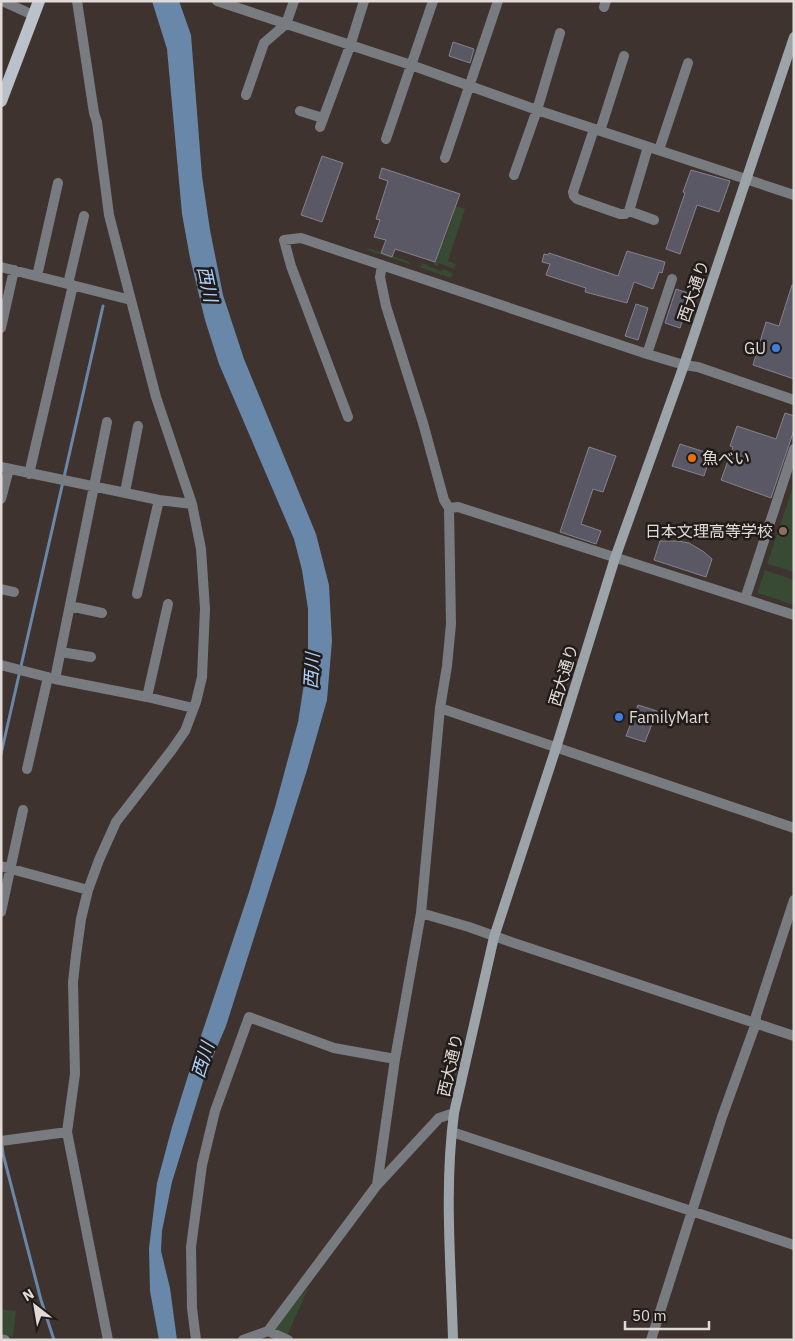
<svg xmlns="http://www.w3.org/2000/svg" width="795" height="1341" font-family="'IBM Plex Sans','Noto Sans JP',sans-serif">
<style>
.green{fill:#384934}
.water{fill:#6987a9}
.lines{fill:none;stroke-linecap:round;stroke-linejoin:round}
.stream{stroke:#6987a9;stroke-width:3}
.building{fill:#5a5864;stroke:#83828e}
.street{stroke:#787c80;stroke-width:10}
.secondary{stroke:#9ca4aa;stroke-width:10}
.primary{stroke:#b9c2cb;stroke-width:12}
.shop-dot{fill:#3f7fe0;stroke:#211c1a;stroke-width:2}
.food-dot{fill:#e8710a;stroke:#211c1a;stroke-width:2}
.education-dot{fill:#8d6e63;stroke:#211c1a;stroke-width:2}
.labels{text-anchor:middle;stroke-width:5;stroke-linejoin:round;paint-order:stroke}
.street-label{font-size:16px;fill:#e1dad7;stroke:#211c1a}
.poi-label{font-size:16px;fill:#e1dad7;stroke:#211c1a;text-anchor:end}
.water-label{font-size:18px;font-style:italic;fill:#add3ff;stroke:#211c1a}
</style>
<rect width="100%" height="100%" fill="#3e332e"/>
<!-- green -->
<path class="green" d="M 456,206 L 465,209 L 448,261 L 456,264 L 454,269 L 439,263 L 438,266 L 433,264 L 434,262 L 436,262 L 438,253 L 431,250 L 435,238 L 444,241 Z
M 368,248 L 407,261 L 412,265 L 367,250 Z
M 422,263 L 428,265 L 428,266 L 441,271 L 442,269 L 453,273 L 451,278 L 416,266 L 421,267 Z
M 794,483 L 794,572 L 767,564 Z
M 765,570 L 794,580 L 794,605 L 757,593 Z
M 309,1287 L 287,1336 L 272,1330 Z
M 1,1309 L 16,1311 L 13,1337 L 1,1335 Z"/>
<!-- water -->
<path class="water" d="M 152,1 L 179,1 L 191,35 L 202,176 L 210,230 L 223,295 L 244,359 L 316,534 L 329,585 L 332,641 L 327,700 L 307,770 L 226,1026 L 205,1075 L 172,1182 L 162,1231 L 161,1251 L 170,1288 L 177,1340 L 159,1340 L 150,1291 L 149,1248 L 157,1183 L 172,1127 L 191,1066 L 249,892 L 275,807 L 298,722 L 308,658 L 308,609 L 302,570 L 294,539 L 219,364 L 205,320 L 190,258 L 182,214 L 167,49 Z"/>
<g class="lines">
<!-- stream -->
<path class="stream" d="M 1,754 L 103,306
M 2,1144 L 3,1154 L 41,1300 L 54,1340"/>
</g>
<!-- building -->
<path class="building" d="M 453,42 L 474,49 L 470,63 L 449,56 Z
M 322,156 L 343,163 L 322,222 L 301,215 Z
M 382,168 L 460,194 L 435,262 L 395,249 L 392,257 L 381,253 L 386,240 L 374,237 L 380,220 L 376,219 L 388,181 L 379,178 Z
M 691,170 L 730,181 L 719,212 L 697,205 L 680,254 L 666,249 L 685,193 L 683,192 Z
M 627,251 L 665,262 L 662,273 L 659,272 L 653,289 L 634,282 L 627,303 L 585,292 L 586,288 L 546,275 L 550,264 L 542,262 L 544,254 L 548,255 L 549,253 L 618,276 Z
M 792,285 L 794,286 L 794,379 L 753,365 L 766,322 L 779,326 Z
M 676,289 L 691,294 L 680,328 L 665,323 Z
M 636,304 L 648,308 L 638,340 L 625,336 Z
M 785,413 L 794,416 L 794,430 L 771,498 L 721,480 L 733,447 L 730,446 L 737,426 L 776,439 Z
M 680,444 L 711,454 L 704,476 L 672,466 Z
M 589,447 L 616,456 L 603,492 L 593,489 L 581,524 L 601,531 L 596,544 L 560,532 Z
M 660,541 L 678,541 L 689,543 L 704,552 L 712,559 L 706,577 L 654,560 Z
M 638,705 L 657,711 L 645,742 L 626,736 Z"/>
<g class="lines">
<!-- street -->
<path class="street" d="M 2,1 L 33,15
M 77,1 L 94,113 L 97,122 L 109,215 L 156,397 L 192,504 L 201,549 L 205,609 L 202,677 L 196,702 L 185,731 L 171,751 L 116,822 L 99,860 L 88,890 L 81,919 L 76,955 L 73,982 L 75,1074 L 67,1132 L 108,1340
M 217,1 L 411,65 L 537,110 L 794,195
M 604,7 L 606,1
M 246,95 L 264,43 L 286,24 L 294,1
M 300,111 L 323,118
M 320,127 L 350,46 L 364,1
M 594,129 L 573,192 L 574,196 L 577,199 L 620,214 L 625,214 L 629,211 L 648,147
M 600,131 L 624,56
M 386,139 L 433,1
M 659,150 L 688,63
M 445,158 L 498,1
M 514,175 L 537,110 L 560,33
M 629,211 L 654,220
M 1,267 L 131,300
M 37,276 L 58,183
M 68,284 L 84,216
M 1,328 L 14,270
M 647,354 L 672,279
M 348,417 L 291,266 L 284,240 L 301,238 L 647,354 L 684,365 L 698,367 L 794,400
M 1,467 L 159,500 L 192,504
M 29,474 L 73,285
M 125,492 L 138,426
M 1,499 L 9,469
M 449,508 L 458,507 L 794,615
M 1,589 L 14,592
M 137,594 L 159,500
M 745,599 L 794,449
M 70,606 L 102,613
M 61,652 L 91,657
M 1,665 L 55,679 L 147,697 L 193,708
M 55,679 L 107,422
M 147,697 L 168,604
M 440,708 L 794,828
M 27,769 L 48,677
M 1,866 L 88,890
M 1,912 L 23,810
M 421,913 L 469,927 L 511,942 L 794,1036
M 452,1132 L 794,1245
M 1,1141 L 67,1132
M 377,1185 L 395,1059 L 421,913 L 440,708 L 447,666 L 451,624 L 449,508 L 444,500 L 423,423 L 386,306 L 380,277 L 382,265
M 268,1331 L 288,1340
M 1,1339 L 5,1340
M 196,1340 L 192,1308 L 191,1247 L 202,1165 L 215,1111 L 249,1017 L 334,1048 L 395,1059
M 243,1340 L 268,1331 L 377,1185 L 439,1118 L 454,1113
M 651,1340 L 722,1117 L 756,1023 L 756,1016 L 794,900"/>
<!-- secondary -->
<path class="secondary" d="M 453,1340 C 451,1264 444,1188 454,1113 L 494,937 L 556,748 L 615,558 L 684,365 L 794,37"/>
<!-- primary -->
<path class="primary" d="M 1,101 L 39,1"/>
</g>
<!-- markers -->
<g class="shop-dot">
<circle cx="776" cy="348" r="5"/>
<circle cx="619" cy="717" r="5"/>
</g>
<circle class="food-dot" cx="692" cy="458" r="5"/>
<circle class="education-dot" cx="783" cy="531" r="5"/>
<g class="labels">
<!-- street labels -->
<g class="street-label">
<text transform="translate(693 291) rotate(-71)" y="6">西大通り</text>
<text transform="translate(563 675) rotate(-73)" y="6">西大通り</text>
<text transform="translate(450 1065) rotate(-77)" y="6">西大通り</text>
</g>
<!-- poi labels -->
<g class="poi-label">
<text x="766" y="354">GU</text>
<text x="702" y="464" text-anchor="start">魚べい</text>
<text x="773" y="537">日本文理高等学校</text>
<text x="629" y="723" text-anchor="start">FamilyMart</text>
</g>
<!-- water labels -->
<g class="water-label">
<text transform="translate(207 284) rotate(78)" y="6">西川</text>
<text transform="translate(312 671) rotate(-87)" y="6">西川</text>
<text transform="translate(203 1060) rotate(-73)" y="6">西川</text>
</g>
</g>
<!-- border -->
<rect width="795" height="1341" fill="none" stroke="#e1dad7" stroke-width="5"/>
<!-- north arrow -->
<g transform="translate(35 1306) rotate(329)" stroke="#211c1a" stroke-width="4" paint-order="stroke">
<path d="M0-4L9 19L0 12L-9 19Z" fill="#e1dad7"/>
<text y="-8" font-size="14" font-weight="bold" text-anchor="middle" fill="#e1dad7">N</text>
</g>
<!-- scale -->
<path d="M625 1321v8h84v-8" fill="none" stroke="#e1dad7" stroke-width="2.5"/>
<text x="632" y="1321" font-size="15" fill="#e1dad7" stroke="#211c1a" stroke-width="4" paint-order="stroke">50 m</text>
</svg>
